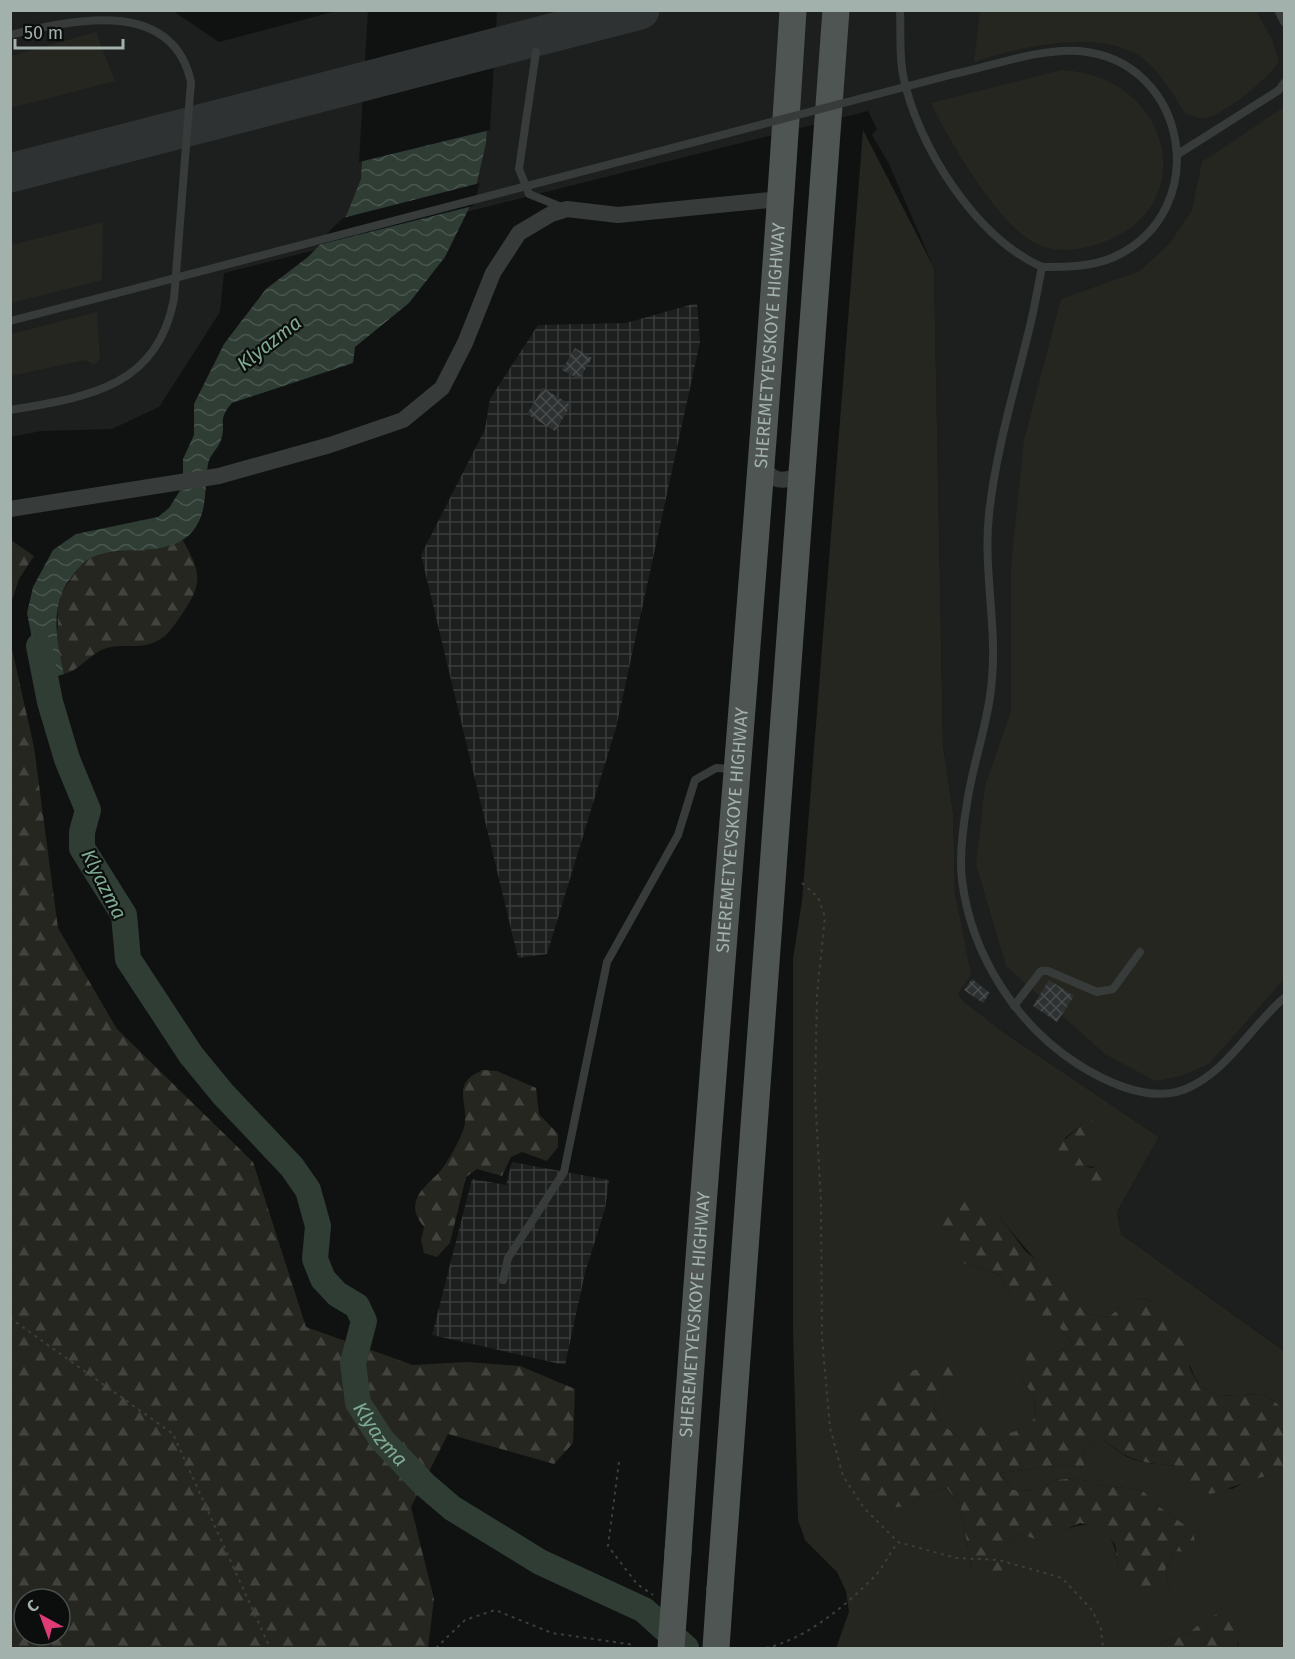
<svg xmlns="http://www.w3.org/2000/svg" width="1295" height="1659" font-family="'Fira Sans',sans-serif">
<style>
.built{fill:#1d1f1f}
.industrial{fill:url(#industrial-grid)}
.grass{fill:#25261f;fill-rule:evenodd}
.forest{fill:url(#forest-firs);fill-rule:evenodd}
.water{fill:url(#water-waves)}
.pier{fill:#101212}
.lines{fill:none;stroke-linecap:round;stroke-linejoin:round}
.river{stroke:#2f3d35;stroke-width:26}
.taxiway{stroke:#2e3232;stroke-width:39}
.building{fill:url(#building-cross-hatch)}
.path{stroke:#3a3f3e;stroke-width:2;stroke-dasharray:3 4.5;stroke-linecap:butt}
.lane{stroke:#373b3a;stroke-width:8}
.street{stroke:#373b3a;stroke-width:16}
.primary{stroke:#4e5553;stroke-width:27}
.lane-bridge{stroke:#373b3a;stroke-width:8}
.primary-bridge{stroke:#4e5553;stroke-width:27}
.labels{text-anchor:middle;stroke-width:4.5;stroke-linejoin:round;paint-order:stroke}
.street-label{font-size:18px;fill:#a3b1ac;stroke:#0c0d0d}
.water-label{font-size:20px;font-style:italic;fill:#7daa90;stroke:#0c0d0d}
</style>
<defs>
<pattern id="industrial-grid" width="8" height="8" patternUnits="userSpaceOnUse" patternTransform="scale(1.5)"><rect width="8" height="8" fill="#1d1f1f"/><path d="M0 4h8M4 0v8" fill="none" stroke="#3b3d3d"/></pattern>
<pattern id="forest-firs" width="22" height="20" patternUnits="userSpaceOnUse" patternTransform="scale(1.5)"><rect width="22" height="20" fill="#25261f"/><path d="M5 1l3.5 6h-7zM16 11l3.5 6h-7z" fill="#42433d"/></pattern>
<pattern id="water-waves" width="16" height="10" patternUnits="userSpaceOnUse" patternTransform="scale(1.5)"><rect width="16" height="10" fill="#2f3d35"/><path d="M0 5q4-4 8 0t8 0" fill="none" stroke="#4a5750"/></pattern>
<pattern id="building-cross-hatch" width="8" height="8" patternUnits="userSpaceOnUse" patternTransform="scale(1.5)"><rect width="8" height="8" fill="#2e3131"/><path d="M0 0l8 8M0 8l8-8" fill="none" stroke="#494c4c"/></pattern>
</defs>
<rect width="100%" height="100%" fill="#101212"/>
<!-- built -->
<path class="built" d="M 340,10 L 1284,11 L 1284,1351 L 1121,1234 L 1117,1212 L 1159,1137 L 1006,1034 L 963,1001 L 958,993 L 960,926 L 955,893 L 953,812 L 943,745 L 934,268 L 889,164 L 872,135 L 877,129 L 868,111 L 224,273 L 220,312 L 159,407 L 112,429 L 41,431 L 11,437 L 11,11 L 173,11 L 219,42 Z"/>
<!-- industrial -->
<path class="industrial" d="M 697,303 L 700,342 L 616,728 L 547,954 L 518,958 L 421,555 L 485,429 L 490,399 L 538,325 L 626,323 Z
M 512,1162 L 609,1180 L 605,1209 L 585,1273 L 565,1365 L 432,1335 L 472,1179 L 506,1185 Z"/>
<!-- grass -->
<path class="grass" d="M 1256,11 L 1272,39 L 1279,62 C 1268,78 1224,116 1204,118 C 1198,119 1191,115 1185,113 C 1174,96 1163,76 1147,62 C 1108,26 1019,47 974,62 L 980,11 Z
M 96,32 L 115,81 L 11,108 L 11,56 Z
M 1061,70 C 1174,75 1205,213 1095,245 C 1074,251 1053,253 1033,242 C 997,222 949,141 931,103 Z
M 1284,107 L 1284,979 L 1209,1064 L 1180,1076 L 1155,1081 L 1105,1054 L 1006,966 L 976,864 L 985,786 L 1011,711 L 1011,566 L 1024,440 L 1061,299 L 1140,271 L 1170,243 L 1192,210 L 1202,162 Z
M 863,130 L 934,268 L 943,745 L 953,812 L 955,893 L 971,975 L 958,993 L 963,1001 L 1006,1034 L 1159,1137 L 1117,1212 L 1121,1234 L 1284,1351 L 1284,1409 L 1264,1394 L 1220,1396 L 1199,1386 L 1165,1312 L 1147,1298 L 1126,1302 L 1109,1317 L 1087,1314 C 1057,1282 1026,1252 1000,1217 L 959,1262 L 1001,1275 L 1010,1295 L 1023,1311 C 1048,1316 1060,1324 1073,1345 L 1053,1353 L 1021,1378 L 1034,1396 L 1036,1418 C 1014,1437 1004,1438 978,1426 L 960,1438 L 943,1425 L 933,1406 L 949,1392 L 872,1394 L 855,1434 L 853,1456 L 909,1506 L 926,1493 L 947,1488 L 960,1505 L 972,1570 L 1002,1545 L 1021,1534 L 1040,1541 C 1078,1522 1111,1509 1118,1565 L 1170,1590 L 1165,1570 L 1175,1551 L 1193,1531 L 1158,1506 L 1142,1490 L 1098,1485 L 1077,1478 L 1055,1480 L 1037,1491 L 1013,1490 L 1000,1473 L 1064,1465 L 1085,1468 L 1083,1446 L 1103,1439 C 1129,1464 1145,1463 1179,1466 L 1192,1483 L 1232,1489 L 1251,1479 L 1272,1475 L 1284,1484 L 1284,1648 L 1237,1648 L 1239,1643 L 1205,1619 L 1189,1633 L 1169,1639 L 1156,1648 L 836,1648 L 849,1612 L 846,1591 L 837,1572 L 805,1540 L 798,1520 L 793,1328 L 793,959 L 802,901 ZM 1087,1116 L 1079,1157 L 1084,1166 L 1095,1167 L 1069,1175 L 1064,1165 L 1065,1138 L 1081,1125 Z
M 103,222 L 102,280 L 11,303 L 11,245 Z
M 97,312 L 100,359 L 94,365 L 85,360 L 11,376 L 11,334 Z"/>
<!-- forest -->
<path class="forest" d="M 182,539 C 201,572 204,582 182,614 C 175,624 169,635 157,641 C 141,650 124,643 107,648 C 91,652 81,670 64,674 L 55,639 L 58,626 L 57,599 L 81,565 L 92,557 L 105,553 L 171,546 Z
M 11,540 L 34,556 L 19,579 L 11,603 Z
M 11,645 L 34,747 L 58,928 L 117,1029 L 253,1162 L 306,1327 L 413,1365 L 466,1362 L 520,1366 L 575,1389 L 573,1443 L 554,1464 L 448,1434 L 411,1507 L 434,1599 L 428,1648 L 11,1648 ZM 24,1599 L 60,1599 L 60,1635 L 24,1635 Z
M 483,1070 L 497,1071 L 536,1088 L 539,1114 L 558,1134 L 558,1147 L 547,1161 L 522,1152 L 511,1157 L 502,1176 L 477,1169 L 466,1177 L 450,1243 L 437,1257 L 424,1253 L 421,1240 L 424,1227 C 418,1219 413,1212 416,1201 C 419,1189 434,1179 442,1169 C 449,1159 458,1144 462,1133 C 474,1106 446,1085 483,1070 Z
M 1086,1116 L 1095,1122 L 1096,1143 L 1079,1157 L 1084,1166 L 1106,1172 L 1106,1181 L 1098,1191 L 1072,1186 L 1064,1165 L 1057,1157 L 1058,1146 L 1081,1125 Z
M 960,1199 L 1000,1217 L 1025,1251 L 1043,1265 L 1087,1314 L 1109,1317 L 1126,1302 L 1147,1298 L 1165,1312 L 1193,1346 L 1189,1367 L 1199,1386 L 1220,1396 L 1264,1394 L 1284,1409 L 1284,1484 L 1271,1475 C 1250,1479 1231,1489 1210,1494 L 1191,1483 L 1179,1466 C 1145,1463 1130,1463 1103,1439 L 1083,1446 L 1085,1468 L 1064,1465 L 1000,1473 L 1013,1490 L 1037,1491 L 1055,1480 L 1077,1478 L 1098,1485 L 1142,1490 L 1158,1506 L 1193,1531 L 1197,1553 L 1175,1551 L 1165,1570 L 1170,1590 L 1127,1585 L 1118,1565 L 1115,1544 L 1101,1528 L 1080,1523 L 1040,1541 L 1021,1534 L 1002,1545 L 1007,1566 L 990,1580 L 972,1570 L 960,1505 L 947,1488 L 926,1493 L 909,1506 L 887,1508 C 878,1499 865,1489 859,1478 C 843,1450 861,1393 889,1379 C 907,1370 931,1367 951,1361 L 958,1375 L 949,1392 L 933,1406 L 943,1425 L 960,1438 L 978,1425 C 1003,1437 1015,1437 1036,1417 L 1034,1396 L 1021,1378 L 1017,1355 L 1035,1342 L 1053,1353 L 1073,1345 C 1060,1324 1048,1316 1023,1312 L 1010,1295 L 1001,1275 L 959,1262 L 941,1222 L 939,1201 Z
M 1225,1611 L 1243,1622 L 1237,1648 L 1156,1648 L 1169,1639 L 1189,1633 L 1205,1619 Z"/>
<!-- water -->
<path class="water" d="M 371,11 L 494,11 L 486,143 L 473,200 L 445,257 L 409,303 L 355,347 L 353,363 L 232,403 C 216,421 227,423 221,440 C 218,449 210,454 208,464 C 205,481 207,502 200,519 C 181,563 128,542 93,557 C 83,561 77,570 70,579 C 49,605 57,644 64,674 L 37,683 L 35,653 L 27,613 L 33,587 L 53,550 L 76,534 L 158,517 L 169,508 L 183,486 L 183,459 L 194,435 L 194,404 L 224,344 L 266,289 L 308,257 L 345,219 L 361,179 Z"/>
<!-- pier -->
<path class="pier" d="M 368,10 L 497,10 L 490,130 L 359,162 Z
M 480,183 L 473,206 L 314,246 L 343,218 Z"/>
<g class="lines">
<!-- river -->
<path class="river" id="s1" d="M 39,646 L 50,702 L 67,759 L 88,810 L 82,832 L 82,848 L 124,915 L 128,959 L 191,1055 L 223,1094 L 292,1167 L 308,1190 L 318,1226 L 315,1259 L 323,1279 L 337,1294 L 357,1306 L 364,1321 L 353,1363 L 358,1403 L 382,1440 L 424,1484 L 452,1508 L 540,1562 L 644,1610 L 686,1648"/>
<!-- taxiway -->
<path class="taxiway" d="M 10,173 L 640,10"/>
</g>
<!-- building -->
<path class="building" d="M 575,348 L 592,358 L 579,379 L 562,370 Z
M 543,388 L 571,405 L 555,431 L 527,414 Z
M 972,979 L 990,993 L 983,1003 L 964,990 Z
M 1049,980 L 1074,996 L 1057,1022 L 1033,1006 Z"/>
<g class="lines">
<!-- path -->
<path class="path" d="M 802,883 L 818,897 L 825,917 L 817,994 L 815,1095 L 821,1202 L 822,1338 L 830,1428 L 843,1476 L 864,1508 L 898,1542 L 956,1558 L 999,1560 L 1062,1578 L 1092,1610 L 1101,1629 L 1103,1648
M 10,1318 L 173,1434 L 270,1648
M 619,1462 L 608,1546 L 637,1584 L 653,1595
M 436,1648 L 465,1620 L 495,1610 L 552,1633 L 635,1645
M 766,1648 C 805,1639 843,1608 871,1580 C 882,1570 889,1554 898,1542"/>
<!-- lane -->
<path class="lane" d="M 900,10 C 901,31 899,55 903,75 C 917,145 975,237 1042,267
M 1278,10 L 1284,22
M 10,35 C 79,17 173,0 191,82 L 174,299 C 157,388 87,397 10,410
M 536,52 L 519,169 L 529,194 L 564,208
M 954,74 C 992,66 1040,48 1079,51 C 1189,60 1214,212 1114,257 C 1091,267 1067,267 1042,267 C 1038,286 1035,306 1030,326 C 1015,388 996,450 989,514 C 983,569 997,624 992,679 C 989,721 973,762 967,803 C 963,827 959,857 962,880 C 971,954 1016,1025 1079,1065 C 1108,1083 1148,1102 1183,1090 C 1226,1074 1251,1026 1284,998
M 1178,154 L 1279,90 L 1284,83
M 10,321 L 114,294
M 1014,1006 L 1041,971 L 1048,971 L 1097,992 L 1113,989 L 1140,952
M 503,1280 L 508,1258 L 564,1172 L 607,962 L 678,835 L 695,780 L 716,768 L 734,769"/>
<!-- street -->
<path class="street" d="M 762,460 C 766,479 780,484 797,476 L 803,467
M 10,509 L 219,476 L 330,445 L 403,420 L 442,388 L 465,343 L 493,273 L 519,233 L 551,214 L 567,209 L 618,215 L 780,199"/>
<!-- primary -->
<g class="primary">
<path id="s2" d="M 678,1552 C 712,1038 761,525 793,10"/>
<path d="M 720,1589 L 836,10"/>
</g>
<!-- lane-bridge -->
<path class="lane-bridge" d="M 114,294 L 954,74"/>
<!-- primary-bridge -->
<path class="primary-bridge" d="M 671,1648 L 678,1552
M 716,1648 L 720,1589"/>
</g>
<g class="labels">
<!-- street labels -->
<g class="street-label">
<text dy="6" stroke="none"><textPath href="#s2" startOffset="1210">SHEREMETYEVSKOYE HIGHWAY</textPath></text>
<text dy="6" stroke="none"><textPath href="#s2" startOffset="724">SHEREMETYEVSKOYE HIGHWAY</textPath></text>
<text dy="6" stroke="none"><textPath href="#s2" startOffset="238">SHEREMETYEVSKOYE HIGHWAY</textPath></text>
</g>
<!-- water labels -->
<g class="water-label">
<text transform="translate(269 343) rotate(-38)" y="7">Klyazma</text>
<text transform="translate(104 884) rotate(63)" y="7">Klyazma</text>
<text dy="7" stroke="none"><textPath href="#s1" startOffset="902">Klyazma</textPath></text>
</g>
</g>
<!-- border -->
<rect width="1295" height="1659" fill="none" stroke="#a3b1ac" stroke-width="24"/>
<!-- north arrow -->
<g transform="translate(42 1617) rotate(319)"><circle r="28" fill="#0c0d0d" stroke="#484f4d" stroke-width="1.5"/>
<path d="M0-4.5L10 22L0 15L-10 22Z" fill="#df3b76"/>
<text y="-9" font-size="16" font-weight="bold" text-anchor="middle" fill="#a3b1ac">С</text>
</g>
<!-- scale -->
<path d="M15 39v9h108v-9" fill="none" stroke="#a3b1ac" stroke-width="3"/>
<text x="24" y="39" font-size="18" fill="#a3b1ac" stroke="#0c0d0d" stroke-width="4.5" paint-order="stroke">50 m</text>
</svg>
